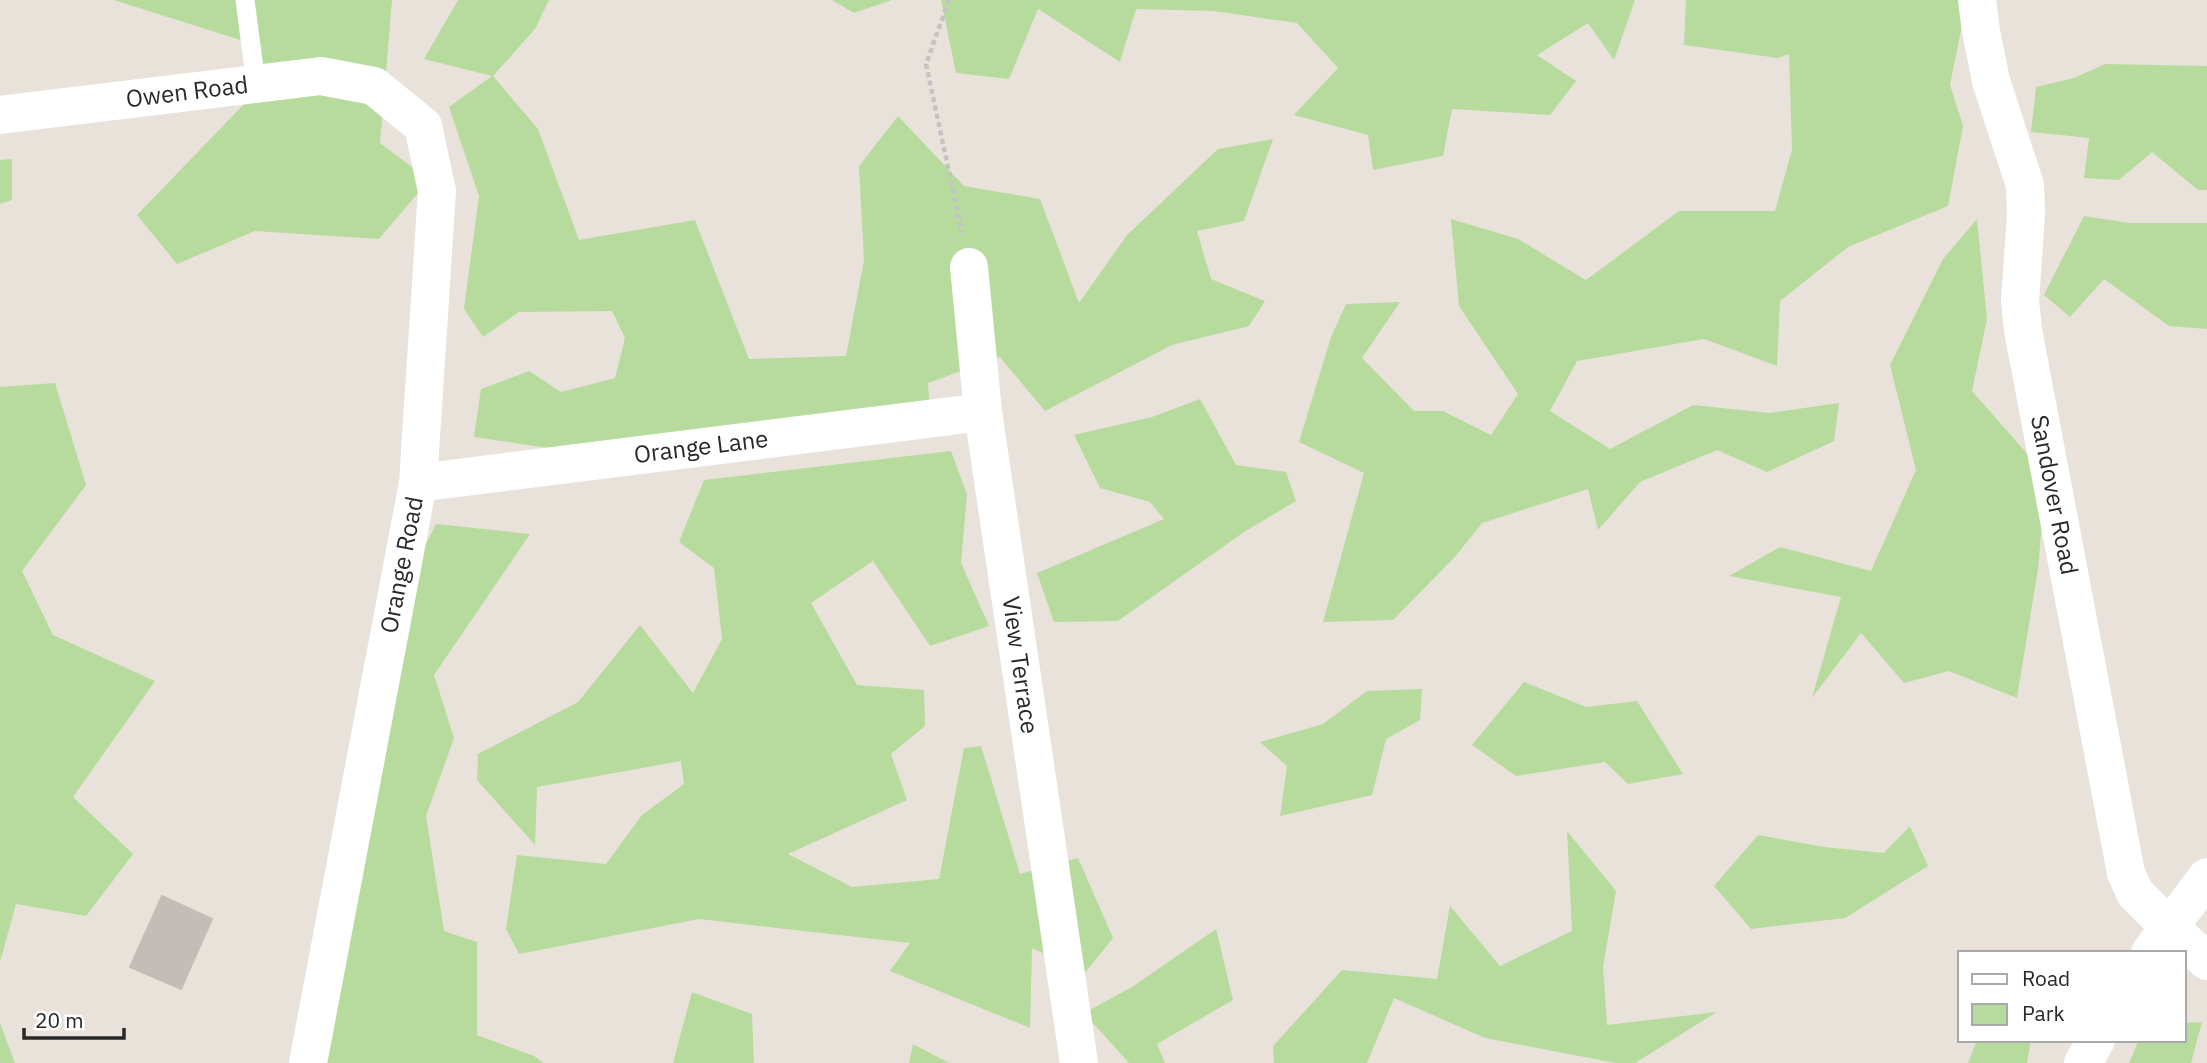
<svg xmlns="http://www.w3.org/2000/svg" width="2207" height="1063" font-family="'IBM Plex Sans',sans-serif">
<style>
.green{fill:#b6db9c}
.building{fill:#c2bdb7;stroke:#c4beb5;stroke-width:2}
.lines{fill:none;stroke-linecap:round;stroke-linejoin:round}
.path{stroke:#c3c3c3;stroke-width:4.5;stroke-dasharray:5 3.5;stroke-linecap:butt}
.lane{stroke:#fff;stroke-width:19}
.street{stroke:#fff;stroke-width:38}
.labels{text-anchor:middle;stroke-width:5;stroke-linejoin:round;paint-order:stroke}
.street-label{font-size:24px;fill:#282828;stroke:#fff}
</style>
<rect width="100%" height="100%" fill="#e9e2db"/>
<!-- green -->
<path class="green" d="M 114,0 L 392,0 L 380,143 L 429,180 L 379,239 L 255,231 L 177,264 L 137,215 L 247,101 L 262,47 Z
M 458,0 L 549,0 L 535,29 L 493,76 L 538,129 L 579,240 L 695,220 L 749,359 L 846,356 L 864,260 L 859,166 L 898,116 L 964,186 L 1040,199 L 1079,303 L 1127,235 L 1218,149 L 1273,139 L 1244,221 L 1197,231 L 1211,279 L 1265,301 L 1249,326 L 1172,345 L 1045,411 L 1000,357 L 928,383 L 931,423 L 603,456 L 474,437 L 481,389 L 529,371 L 561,392 L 615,378 L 625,338 L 612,311 L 519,312 L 483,337 L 464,309 L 479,196 L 449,107 L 492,76 L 424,59 Z
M 832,0 L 892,0 L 854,13 Z
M 941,0 L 1635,0 L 1614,60 L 1588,23 L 1537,55 L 1576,81 L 1550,115 L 1452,109 L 1443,156 L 1373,170 L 1368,135 L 1294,115 L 1338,68 L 1297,23 L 1214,11 L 1136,9 L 1120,62 L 1038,9 L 1009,79 L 956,73 Z
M 1686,0 L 1967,0 L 1950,85 L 1963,126 L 1948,206 L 1848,247 L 1780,301 L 1777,366 L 1704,339 L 1577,361 L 1550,411 L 1610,449 L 1693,405 L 1770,413 L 1839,403 L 1834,441 L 1767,472 L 1717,450 L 1640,482 L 1598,530 L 1588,489 L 1482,523 L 1454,558 L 1393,620 L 1323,622 L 1364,473 L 1299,442 L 1331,337 L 1346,304 L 1400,302 L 1362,358 L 1414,411 L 1443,411 L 1491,435 L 1518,394 L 1459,306 L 1451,219 L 1518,239 L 1586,280 L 1679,211 L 1775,211 L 1792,150 L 1789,54 L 1778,58 L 1684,45 Z
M 2105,64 L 2207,66 L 2207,190 L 2198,190 L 2152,152 L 2119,180 L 2084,178 L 2089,138 L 2031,132 L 2036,87 L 2074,78 Z
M 12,159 L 12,200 L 0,204 L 0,160 Z
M 2084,216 L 2129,223 L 2207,223 L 2207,329 L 2169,326 L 2104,279 L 2070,317 L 2044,295 Z
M 1977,219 L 1987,319 L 1972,391 L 2046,475 L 2038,569 L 2017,698 L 1949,671 L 1904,683 L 1861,633 L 1812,698 L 1841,597 L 1729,576 L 1780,547 L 1871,571 L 1916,470 L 1890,365 L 1943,259 Z
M 55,383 L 86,485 L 22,571 L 53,635 L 155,681 L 73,797 L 133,854 L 86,916 L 16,904 L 0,962 L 0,387 Z
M 1200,399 L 1236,465 L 1286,472 L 1296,501 L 1244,532 L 1118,621 L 1054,622 L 1037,573 L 1164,519 L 1150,502 L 1100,488 L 1074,435 L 1152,417 Z
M 951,451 L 967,494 L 961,563 L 989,626 L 930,646 L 873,561 L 811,603 L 857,685 L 924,690 L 925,726 L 891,754 L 907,800 L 788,854 L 852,887 L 939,879 L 964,748 L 981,746 L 1020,874 L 1078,858 L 1113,938 L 1085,973 L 1032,948 L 1030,1028 L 890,971 L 910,943 L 699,919 L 519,954 L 506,929 L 517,855 L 606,864 L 642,815 L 684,784 L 681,761 L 537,787 L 535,845 L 477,780 L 478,754 L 578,702 L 640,625 L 693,693 L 722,639 L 714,568 L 679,542 L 704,480 Z
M 436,524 L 530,534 L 434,675 L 454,738 L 426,816 L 444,931 L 477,942 L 477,1035 L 534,1056 L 544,1063 L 311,1063 L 375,647 Z
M 1524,682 L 1586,707 L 1637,701 L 1683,774 L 1628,784 L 1605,762 L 1516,776 L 1472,745 Z
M 1422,689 L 1420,720 L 1386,739 L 1372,795 L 1280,816 L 1287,766 L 1260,742 L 1323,724 L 1367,691 Z
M 1910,826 L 1928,866 L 1845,918 L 1751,929 L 1714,886 L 1758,835 L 1824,847 L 1884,853 Z
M 1567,831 L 1616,891 L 1603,967 L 1607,1025 L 1717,1012 L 1635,1063 L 1616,1063 L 1485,1038 L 1394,998 L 1367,1063 L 1274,1063 L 1273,1046 L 1342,970 L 1437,979 L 1450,906 L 1500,966 L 1572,931 Z
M 1216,929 L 1233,1000 L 1157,1044 L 1165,1063 L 1129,1063 L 1084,1013 L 1132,987 Z
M 692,992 L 752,1014 L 754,1063 L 673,1063 Z
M 2202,1022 L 2191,1063 L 2129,1063 L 2139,1040 L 2184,1040 L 2184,1023 Z
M 0,1023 L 15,1063 L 0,1063 Z
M 1977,1040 L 2031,1040 L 2027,1063 L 1968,1063 Z
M 913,1044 L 949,1063 L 909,1063 Z"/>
<!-- building -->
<path class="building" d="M 162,896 L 212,919 L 181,989 L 130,967 Z"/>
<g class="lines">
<!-- path -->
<path class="path" d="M 949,0 L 926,64 L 962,233"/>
<!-- lane -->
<path class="lane" d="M 245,0 L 256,84"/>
<!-- street -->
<path class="street" d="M 1977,0 L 1981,31 L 1991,81 L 2025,185 L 2026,214 L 2020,301 L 2023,330 L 2126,873 L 2135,893 L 2168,926 L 2207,961
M 0,115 L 321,76 L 374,86 L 423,126 L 437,191 L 418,483 L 308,1063
M 969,267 L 983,412 L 1079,1063
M 418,483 L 983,412
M 2150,953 L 2207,877
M 2083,1063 L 2096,1040"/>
</g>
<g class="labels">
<!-- street labels -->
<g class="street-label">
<text transform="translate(187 92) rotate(-7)" y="8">Owen Road</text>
<text transform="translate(701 447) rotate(-7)" y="8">Orange Lane</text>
<text transform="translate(2054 495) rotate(79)" y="8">Sandover Road</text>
<text transform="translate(402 565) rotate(-79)" y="8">Orange Road</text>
<text transform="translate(1020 665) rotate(82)" y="8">View Terrace</text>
</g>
</g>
<!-- legend -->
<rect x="1958" y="951" width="228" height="91" fill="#ffffff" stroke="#a9a9a9" stroke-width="2"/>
<rect x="1972" y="974" width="35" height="10" fill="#ffffff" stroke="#a9a9a9" stroke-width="2"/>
<text x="2022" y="986" font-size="21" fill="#282828">Road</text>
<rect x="1972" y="1004" width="35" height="21" fill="#b6db9c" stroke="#a9a9a9" stroke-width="2"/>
<text x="2022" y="1021" font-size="21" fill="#282828">Park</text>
<!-- scale -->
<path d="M24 1028v10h100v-10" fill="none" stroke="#282828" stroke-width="3.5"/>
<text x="35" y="1028" font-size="21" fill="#282828" stroke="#ffffff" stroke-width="5" paint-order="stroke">20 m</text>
</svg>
